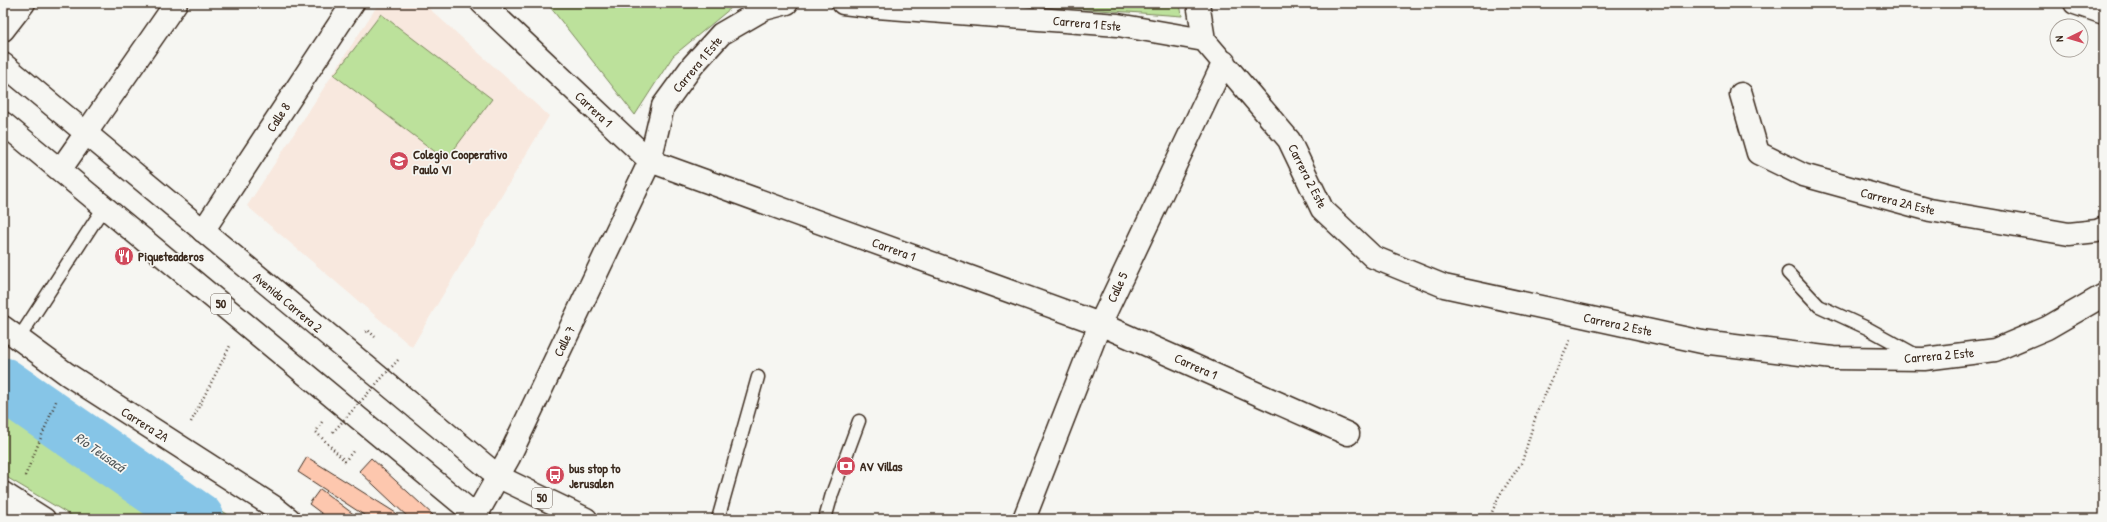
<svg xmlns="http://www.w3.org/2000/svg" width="2107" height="522" font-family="'Patrick Hand',sans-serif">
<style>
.built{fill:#f8e8de}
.green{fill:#bce19b;stroke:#7c865c}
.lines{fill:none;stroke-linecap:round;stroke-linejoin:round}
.river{stroke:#86c5e7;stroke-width:53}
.building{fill:#fdc7ae;stroke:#3b2a1e}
.service-casing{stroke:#3b2a1e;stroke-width:15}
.minor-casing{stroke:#3b2a1e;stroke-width:25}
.primary-casing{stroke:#3b2a1e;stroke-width:25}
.path{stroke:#3b2a1e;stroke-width:2.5;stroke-dasharray:1 3;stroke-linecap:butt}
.service{stroke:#f6f6f2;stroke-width:12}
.minor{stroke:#f6f6f2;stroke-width:22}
.primary{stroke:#f6f6f2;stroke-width:22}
.path-bridge{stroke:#3b2a1e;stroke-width:2.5;stroke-dasharray:1 3;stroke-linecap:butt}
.labels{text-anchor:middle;stroke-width:3.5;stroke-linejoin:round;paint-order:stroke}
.shield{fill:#f6f6f2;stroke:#73675e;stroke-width:1}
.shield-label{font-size:12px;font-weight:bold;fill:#3b2a1e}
.street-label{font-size:13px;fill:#3b2a1e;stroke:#f6f6f2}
.poi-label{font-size:13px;font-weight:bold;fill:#3b2a1e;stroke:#f6f6f2;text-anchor:start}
.water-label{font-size:14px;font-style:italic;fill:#52585a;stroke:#f6f6f2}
</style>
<rect width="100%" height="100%" fill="#f6f6f2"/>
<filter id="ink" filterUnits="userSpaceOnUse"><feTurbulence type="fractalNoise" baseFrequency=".025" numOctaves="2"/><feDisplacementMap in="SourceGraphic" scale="8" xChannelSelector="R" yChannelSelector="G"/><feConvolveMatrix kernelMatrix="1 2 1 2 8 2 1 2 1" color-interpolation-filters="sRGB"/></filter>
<g filter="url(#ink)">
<!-- built -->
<path class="built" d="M 379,3 L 423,3 L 549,116 L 412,347 L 247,206 Z"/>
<!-- green -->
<path class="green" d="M 547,3 L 737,3 L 673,56 L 635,115 Z
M 1005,3 L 1180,3 L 1182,16 Z
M 381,14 L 492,99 L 446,160 L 334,75 Z
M 3,358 L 234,519 L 77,519 L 3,475 Z"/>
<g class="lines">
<!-- river -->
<path class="river" d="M 3,384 L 198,519"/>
</g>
<!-- building -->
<path class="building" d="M 307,457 L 396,513 L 391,519 L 370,519 L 298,472 Z
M 371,458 L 433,515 L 430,519 L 410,519 L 359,471 Z
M 320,489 L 360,519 L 329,519 L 309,504 Z"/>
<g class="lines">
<defs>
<path id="service" d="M 1788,273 L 1819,306 L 1867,328 L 1918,356
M 19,338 L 104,207
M 718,519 L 758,377
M 825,519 L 832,494 L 859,421"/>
<path id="minor" d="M 482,3 L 650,161 L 1100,324 L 1348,434
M 843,3 L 877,7 L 1118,25 L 1204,40 L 1289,140 L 1322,209 L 1373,257 L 1444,286 L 1702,342 L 1833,358 L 1924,359 L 1995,350 L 2047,328 L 2104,295
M 1198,3 L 1204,40
M 2075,3 L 2104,13
M 3,30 L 24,3
M 1741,94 L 1758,153 L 1803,175 L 1930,210 L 2069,234 L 2097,231 L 2104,228
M 86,133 L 176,3
M 203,231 L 353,3
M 3,327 L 67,374 L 274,507 L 289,519
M 3,493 L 44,519
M 6,519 L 15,501
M 474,519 L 509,457 L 650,161 L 663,106 L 693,65 L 721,34 L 764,9 L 787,3
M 1024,519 L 1100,324 L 1224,62"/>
<path id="primary" d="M 3,64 L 499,477 L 586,519
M 3,123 L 480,519
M 60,170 L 86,133"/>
</defs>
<!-- service casing -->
<use href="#service" class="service-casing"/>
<!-- minor casing -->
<use href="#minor" class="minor-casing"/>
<!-- primary casing -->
<use href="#primary" class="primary-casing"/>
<!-- path -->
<path class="path" d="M 366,332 L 368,330 L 375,337
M 191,422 L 230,346
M 322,422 L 316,432 L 345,461 L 354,450
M 25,476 L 57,399
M 1489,519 L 1499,496 L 1522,462 L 1537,412 L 1570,340"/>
<!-- service -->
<use href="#service" class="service"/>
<!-- minor -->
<use href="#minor" class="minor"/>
<!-- primary -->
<use href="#primary" class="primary"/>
<!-- path-bridge -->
<path class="path-bridge" d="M 333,432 L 398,360"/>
</g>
</g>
<!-- icons -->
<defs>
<symbol id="school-disc" viewBox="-11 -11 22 22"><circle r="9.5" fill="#d1495b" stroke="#f6f6f2"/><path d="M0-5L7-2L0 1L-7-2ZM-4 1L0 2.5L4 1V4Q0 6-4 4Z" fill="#fff"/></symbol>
<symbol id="restaurant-disc" viewBox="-11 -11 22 22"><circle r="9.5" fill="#d1495b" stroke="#f6f6f2"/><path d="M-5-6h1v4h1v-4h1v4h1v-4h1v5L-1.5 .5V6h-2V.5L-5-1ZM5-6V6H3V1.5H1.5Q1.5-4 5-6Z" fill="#fff"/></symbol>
<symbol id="bank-disc" viewBox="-11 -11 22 22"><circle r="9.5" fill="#d1495b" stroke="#f6f6f2"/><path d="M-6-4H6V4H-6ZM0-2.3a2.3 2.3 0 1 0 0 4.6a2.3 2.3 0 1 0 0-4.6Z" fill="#fff"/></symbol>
<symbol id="bus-disc" viewBox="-11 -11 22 22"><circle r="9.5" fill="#d1495b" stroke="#f6f6f2"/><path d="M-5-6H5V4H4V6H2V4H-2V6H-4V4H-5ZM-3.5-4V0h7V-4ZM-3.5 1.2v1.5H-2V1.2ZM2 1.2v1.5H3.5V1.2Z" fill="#fff"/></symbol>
</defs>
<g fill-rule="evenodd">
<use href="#school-disc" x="388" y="150" width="22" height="22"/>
<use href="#restaurant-disc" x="113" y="245" width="22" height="22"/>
<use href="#bank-disc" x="835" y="455" width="22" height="22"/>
<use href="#bus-disc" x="544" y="464" width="22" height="22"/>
</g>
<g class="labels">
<!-- shield labels -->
<g class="shield">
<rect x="211" y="294" width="20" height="20" rx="3"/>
<rect x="532" y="488" width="20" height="20" rx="3"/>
</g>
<g class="shield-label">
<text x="221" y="308">50</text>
<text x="542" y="502">50</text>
</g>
<!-- street labels -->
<g class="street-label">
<text transform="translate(1087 23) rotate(5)" y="5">Carrera 1 Este</text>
<text transform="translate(697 64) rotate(-50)" y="5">Carrera 1 Este</text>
<text transform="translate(594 109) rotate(43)" y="5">Carrera 1</text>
<text transform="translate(278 117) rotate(-57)" y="5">Calle 8</text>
<text transform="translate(1308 176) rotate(63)" y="5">Carrera 2 Este</text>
<text transform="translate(1898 201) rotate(14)" y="5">Carrera 2A Este</text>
<text transform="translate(894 249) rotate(20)" y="5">Carrera 1</text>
<text transform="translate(1117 287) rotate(-65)" y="5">Calle 5</text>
<text transform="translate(288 302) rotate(40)" y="5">Avenida Carrera 2</text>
<text transform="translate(1618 324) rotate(12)" y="5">Carrera 2 Este</text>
<text transform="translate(564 341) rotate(-64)" y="5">Calle 7</text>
<text transform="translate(1939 355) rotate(-5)" y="5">Carrera 2 Este</text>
<text transform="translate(1196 366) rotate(24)" y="5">Carrera 1</text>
<text transform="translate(145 424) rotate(32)" y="5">Carrera 2A</text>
</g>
<!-- poi labels -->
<g class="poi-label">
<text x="413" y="159">Colegio Cooperativo<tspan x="413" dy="15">Paulo VI</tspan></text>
<text x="138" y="261">Piqueteaderos</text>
<text x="860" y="471">AV Villas</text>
<text x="569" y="473">bus stop to<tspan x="569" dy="15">Jerusalen</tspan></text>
</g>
<!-- water labels -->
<g class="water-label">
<text transform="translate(100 452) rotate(35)" y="5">Río Teusacá</text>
</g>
</g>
<!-- margin -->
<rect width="2107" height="522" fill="none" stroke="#f6f6f2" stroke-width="16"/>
<rect x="8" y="8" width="2091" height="506" fill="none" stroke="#3b2a1e" stroke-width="1.5" filter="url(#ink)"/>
<!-- north arrow -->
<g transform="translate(2069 38) rotate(265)"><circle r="19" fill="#f6f6f2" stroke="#aba49d"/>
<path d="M0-3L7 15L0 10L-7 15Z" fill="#d1495b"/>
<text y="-6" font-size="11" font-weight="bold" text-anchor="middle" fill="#3b2a1e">N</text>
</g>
</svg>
